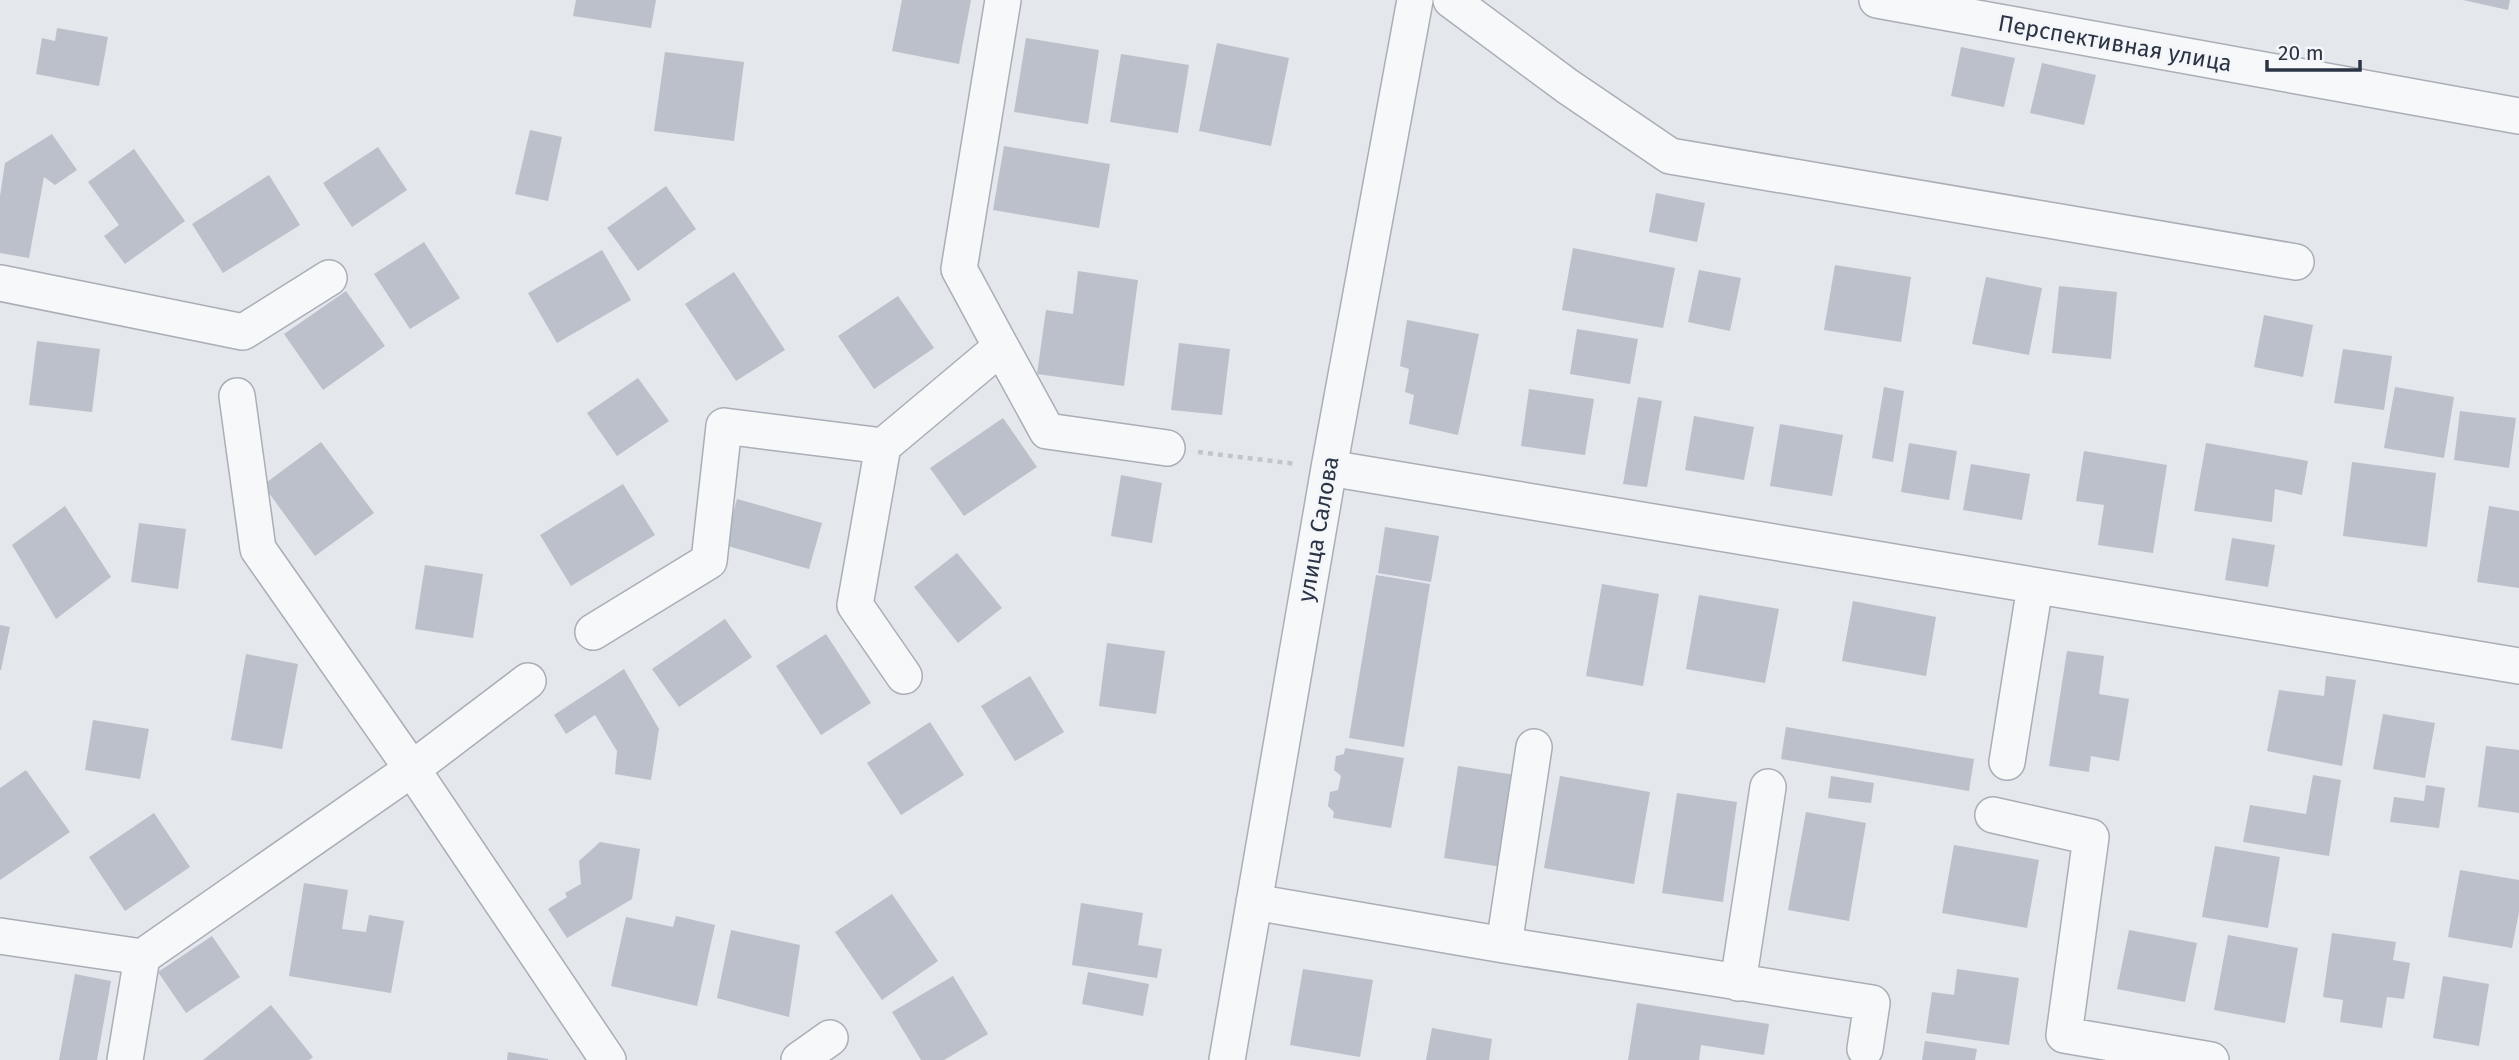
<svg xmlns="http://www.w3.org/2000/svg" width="2519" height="1060" font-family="'Fira Sans',sans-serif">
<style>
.building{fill:#bbc0ca}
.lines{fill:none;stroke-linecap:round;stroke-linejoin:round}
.minor-casing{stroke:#a9aeb7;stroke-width:38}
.path{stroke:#c2c5cb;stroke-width:4.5;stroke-dasharray:5 5;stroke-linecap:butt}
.minor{stroke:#f7f8fa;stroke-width:35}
.labels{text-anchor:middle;stroke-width:6;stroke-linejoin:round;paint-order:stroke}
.street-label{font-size:23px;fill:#2b3445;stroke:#f4f6f9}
</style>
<rect width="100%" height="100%" fill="#e4e7ec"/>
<!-- building -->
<path class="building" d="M 576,0 L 656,0 L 651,28 L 573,16 Z
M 902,0 L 971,0 L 959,64 L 892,51 Z
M 2463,0 L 2510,0 L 2508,10 Z
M 57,28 L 108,37 L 99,86 L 36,74 L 42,38 L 55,41 Z
M 1026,38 L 1099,50 L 1088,124 L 1014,112 Z
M 1217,43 L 1289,58 L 1271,146 L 1199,131 Z
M 1961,47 L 2015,58 L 2004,107 L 1951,96 Z
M 665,52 L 744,62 L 734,141 L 654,131 Z
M 1121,54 L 1189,65 L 1178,133 L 1110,122 Z
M 2042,63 L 2096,75 L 2084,125 L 2030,113 Z
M 530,130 L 562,137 L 548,201 L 515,194 Z
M 52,134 L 77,170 L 55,185 L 44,177 L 29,258 L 0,253 L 0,196 L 5,163 Z
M 1004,146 L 1110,164 L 1099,228 L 993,210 Z
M 378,147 L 407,190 L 352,227 L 323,183 Z
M 134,149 L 185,221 L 125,264 L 104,236 L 119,225 L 88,182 Z
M 269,175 L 300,225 L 223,273 L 192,224 Z
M 666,186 L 696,229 L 638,271 L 607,228 Z
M 1656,193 L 1705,203 L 1697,242 L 1649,232 Z
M 424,242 L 460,298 L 410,329 L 374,274 Z
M 1573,248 L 1675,268 L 1663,328 L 1562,310 Z
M 602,250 L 631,300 L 557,343 L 528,293 Z
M 1835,265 L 1911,277 L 1901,342 L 1824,330 Z
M 1699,270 L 1741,278 L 1730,331 L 1688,322 Z
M 1078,271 L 1138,280 L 1124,386 L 1037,374 L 1046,310 L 1073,314 Z
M 734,272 L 785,350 L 736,381 L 685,304 Z
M 1986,277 L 2042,288 L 2029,355 L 1972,344 Z
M 2059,286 L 2117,292 L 2111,359 L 2052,353 Z
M 346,291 L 385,346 L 323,390 L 284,334 Z
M 898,296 L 934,348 L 874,389 L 838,336 Z
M 2264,315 L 2313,325 L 2303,377 L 2254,367 Z
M 1407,320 L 1479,334 L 1458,435 L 1409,424 L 1414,395 L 1405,392 L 1409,369 L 1400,366 Z
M 1577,329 L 1638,339 L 1630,384 L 1570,374 Z
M 37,341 L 100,349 L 92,412 L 29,405 Z
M 1179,343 L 1230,349 L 1222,415 L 1171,410 Z
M 2343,349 L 2392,356 L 2384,410 L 2334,403 Z
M 638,378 L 669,421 L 617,456 L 587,413 Z
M 1884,387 L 1904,391 L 1893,462 L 1872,458 Z
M 2395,387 L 2454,397 L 2444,458 L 2384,448 Z
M 1529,389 L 1594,399 L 1585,455 L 1521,446 Z
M 1638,397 L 1662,401 L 1647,487 L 1623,484 Z
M 2460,411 L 2516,418 L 2509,468 L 2454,460 Z
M 1694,416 L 1754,427 L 1744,480 L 1685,470 Z
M 1003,418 L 1037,467 L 964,516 L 930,468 Z
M 1780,424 L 1843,435 L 1832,496 L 1770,486 Z
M 321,442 L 374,513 L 315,556 L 263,485 Z
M 1909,443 L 1957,451 L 1949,500 L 1901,492 Z
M 2206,443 L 2308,461 L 2302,495 L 2275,489 L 2272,522 L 2194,511 Z
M 2084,451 L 2167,465 L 2153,553 L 2098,545 L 2104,505 L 2076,501 Z
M 2352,462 L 2436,473 L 2427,547 L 2343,536 Z
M 1971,464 L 2030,474 L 2022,520 L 1963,510 Z
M 1121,475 L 1162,483 L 1152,543 L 1111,536 Z
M 623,484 L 655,535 L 571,586 L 540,535 Z
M 737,499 L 822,523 L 809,569 L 724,545 Z
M 65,506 L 111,577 L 56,619 L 12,545 Z
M 2489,506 L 2519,511 L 2519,588 L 2477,582 Z
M 139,523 L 186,529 L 178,589 L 131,582 Z
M 1385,527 L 1439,536 L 1431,582 L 1378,573 Z
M 2232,538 L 2275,545 L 2268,587 L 2225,580 Z
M 957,553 L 1002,608 L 958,643 L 914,587 Z
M 425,565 L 483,574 L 473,638 L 415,629 Z
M 1376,575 L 1430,584 L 1404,747 L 1349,738 Z
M 1602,584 L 1659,594 L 1643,686 L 1586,676 Z
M 1699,595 L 1779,609 L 1765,683 L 1686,669 Z
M 1853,601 L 1936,617 L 1926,676 L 1842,661 Z
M 725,619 L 752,657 L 679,707 L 652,669 Z
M 0,625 L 10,627 L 1,670 L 0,670 Z
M 826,634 L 871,703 L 821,735 L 776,666 Z
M 1107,643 L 1165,651 L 1156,714 L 1099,706 Z
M 2067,651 L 2104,656 L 2099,694 L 2129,699 L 2119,761 L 2091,756 L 2089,772 L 2049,766 Z
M 246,654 L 298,664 L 282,749 L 231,740 Z
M 624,669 L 659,729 L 651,780 L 615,774 L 617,751 L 595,715 L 566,734 L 554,715 Z
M 1030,676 L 1064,732 L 1015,761 L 981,706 Z
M 2326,676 L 2356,680 L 2342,766 L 2267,751 L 2279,690 L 2324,696 Z
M 2383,714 L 2435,723 L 2425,778 L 2373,769 Z
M 93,720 L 149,729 L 140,779 L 85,770 Z
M 930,722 L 964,775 L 901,815 L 867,763 Z
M 1786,727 L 1974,759 L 1969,791 L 1781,759 Z
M 2486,746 L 2519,750 L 2519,813 L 2478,807 Z
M 1345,748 L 1404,758 L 1391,828 L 1333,818 L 1334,812 L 1328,806 L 1330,792 L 1338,790 L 1341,776 L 1334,770 L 1336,756 L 1344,754 Z
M 1458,766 L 1515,775 L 1502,867 L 1444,858 Z
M 26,770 L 70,832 L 0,880 L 0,788 Z
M 2313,775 L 2341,780 L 2329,856 L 2243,842 L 2250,805 L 2306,814 Z
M 1560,776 L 1650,792 L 1634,884 L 1544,868 Z
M 1831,776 L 1874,783 L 1871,803 L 1828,798 Z
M 2426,785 L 2445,788 L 2439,828 L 2390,822 L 2394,797 L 2424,801 Z
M 1677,793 L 1737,802 L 1723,902 L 1662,893 Z
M 1806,812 L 1866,823 L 1849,921 L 1788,910 Z
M 154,813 L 190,867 L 125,911 L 89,857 Z
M 600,842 L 640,849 L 632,899 L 567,938 L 548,909 L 567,897 L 565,893 L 581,884 L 579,861 Z
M 1954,845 L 2039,860 L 2027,928 L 1942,913 Z
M 2215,846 L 2280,857 L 2268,928 L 2202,917 Z
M 2460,870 L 2519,880 L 2519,912 L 2512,948 L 2448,937 Z
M 304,883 L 348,890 L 342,929 L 366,932 L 369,915 L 404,921 L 391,993 L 289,976 Z
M 892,894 L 938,961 L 882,1000 L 835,932 Z
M 1081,903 L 1143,913 L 1138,945 L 1162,949 L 1157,978 L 1072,965 Z
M 676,916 L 715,925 L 697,1006 L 611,986 L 626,917 L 673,927 Z
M 731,930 L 800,945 L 789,1017 L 717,998 Z
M 2129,930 L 2197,943 L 2185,1002 L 2117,989 Z
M 2332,933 L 2396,942 L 2393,960 L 2410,963 L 2404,999 L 2387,997 L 2382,1028 L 2340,1022 L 2343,1000 L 2323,997 Z
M 2228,935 L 2298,948 L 2285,1023 L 2214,1010 Z
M 212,936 L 240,977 L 186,1013 L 158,972 Z
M 1303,969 L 1373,980 L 1360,1057 L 1290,1045 Z
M 1957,969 L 2019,978 L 2009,1045 L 1926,1033 L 1932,992 L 1954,995 Z
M 1088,972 L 1149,984 L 1143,1016 L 1082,1004 Z
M 75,974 L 111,981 L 97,1060 L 59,1060 Z
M 953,976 L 988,1034 L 944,1060 L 921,1060 L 892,1012 Z
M 2443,976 L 2489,984 L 2479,1046 L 2433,1038 Z
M 1637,1003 L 1769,1024 L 1764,1055 L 1701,1045 L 1699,1060 L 1628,1060 Z
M 271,1005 L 313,1057 L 309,1060 L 203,1060 Z
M 1432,1028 L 1492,1039 L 1489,1060 L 1426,1060 Z
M 1925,1041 L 1977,1049 L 1975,1060 L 1922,1060 Z
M 508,1052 L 548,1059 L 548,1060 L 507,1060 Z"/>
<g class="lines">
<defs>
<path id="minor" d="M 1451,0 L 1567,86 L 1670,156 L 2296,262
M 1877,0 L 2519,116
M 0,283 L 243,332 L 329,278
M 1001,347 L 1047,431 L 1167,448
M 237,396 L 258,549 L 412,769 L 608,1060
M 883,446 L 855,605 L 904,676
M 1329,468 L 2519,666
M 593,632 L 709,561 L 724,426 L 883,446 L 1001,347 L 959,269 L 1003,0
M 2007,762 L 2035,586
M 1993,815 L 2091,837 L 2064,1035 L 2211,1060
M 1254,902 L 1504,945 L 1872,1003 L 1865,1049
M 0,936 L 142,957 L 412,769 L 528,681
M 1504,945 L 1534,747
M 1738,983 L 1768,787
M 125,1060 L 142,957
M 799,1060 L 830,1038
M 1227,1060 L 1329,468 L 1415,0"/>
</defs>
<!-- minor casing -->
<use href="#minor" class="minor-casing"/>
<!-- path -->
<path class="path" d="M 1198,452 L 1297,464"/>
<!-- minor -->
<use href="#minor" class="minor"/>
</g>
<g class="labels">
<!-- street labels -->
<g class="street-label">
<text transform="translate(2115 43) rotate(10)" y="8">Перспективная улица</text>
<text transform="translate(1318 529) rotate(-80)" y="8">улица Салова</text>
</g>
</g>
<!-- scale -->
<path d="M2267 60v10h93v-10" fill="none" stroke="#2b3445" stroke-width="3.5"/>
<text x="2278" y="60" font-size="21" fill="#2b3445" stroke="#f4f6f9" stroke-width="5" paint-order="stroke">20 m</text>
</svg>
